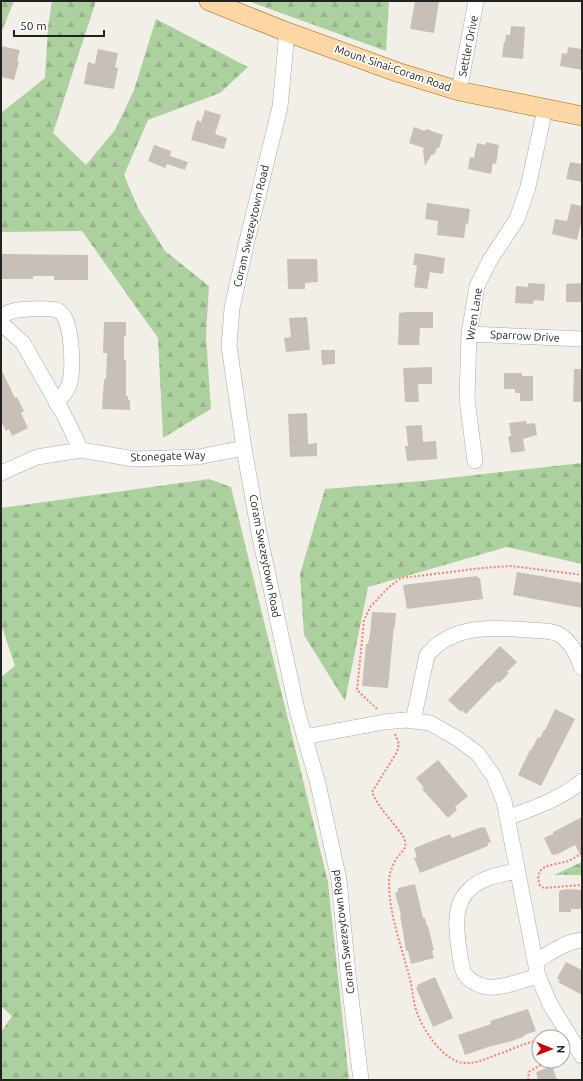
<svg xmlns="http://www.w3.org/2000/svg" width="583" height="1081" font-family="Ubuntu,sans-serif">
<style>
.forest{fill:url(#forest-firs)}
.building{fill:#c7bfb8}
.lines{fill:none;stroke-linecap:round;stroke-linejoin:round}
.minor-casing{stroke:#a9a9a9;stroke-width:16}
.major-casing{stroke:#a06b00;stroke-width:20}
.path{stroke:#fa8072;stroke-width:2;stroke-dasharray:2 2;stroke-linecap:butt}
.minor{stroke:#fff;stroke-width:15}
.major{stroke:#fcd6a4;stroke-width:19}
.labels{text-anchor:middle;stroke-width:3.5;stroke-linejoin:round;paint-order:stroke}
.street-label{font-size:11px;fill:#222;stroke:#fff}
</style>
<defs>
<pattern id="forest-firs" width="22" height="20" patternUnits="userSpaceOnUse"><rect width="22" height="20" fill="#add19e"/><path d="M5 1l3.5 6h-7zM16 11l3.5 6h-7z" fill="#95b388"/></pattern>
</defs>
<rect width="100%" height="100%" fill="#f2efe9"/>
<!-- forest -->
<path class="forest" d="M 1,1 L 14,1 L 1,33 Z
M 52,1 L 96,1 L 53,133 L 86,165 L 115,130 L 134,90 L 156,19 L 248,67 L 220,93 L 148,120 L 124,175 L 138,208 L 165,251 L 209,286 L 206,336 L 211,409 L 163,438 L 158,338 L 82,231 L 1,232 L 1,113 L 45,78 L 48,27 Z
M 248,1 L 389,1 L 386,51 Z
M 582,463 L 582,564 L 507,547 L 368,587 L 345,701 L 304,635 L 300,574 L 325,489 L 422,481 Z
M 209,479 L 231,487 L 328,882 L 349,1080 L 1,1080 L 1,1032 L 12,1016 L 1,1006 L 1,677 L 15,666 L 1,624 L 1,508 Z
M 582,862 L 582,875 L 554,875 Z"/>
<!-- building -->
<path class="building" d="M 415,1 L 439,1 L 434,33 L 410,29 Z
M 511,26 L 525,27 L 523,59 L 502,57 L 504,42 L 505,42 L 506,35 L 510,35 Z
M 1,46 L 20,50 L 17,61 L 19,62 L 14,80 L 1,77 Z
M 568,47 L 582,49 L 582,70 L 560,66 L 562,53 L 567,54 Z
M 98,49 L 118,53 L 115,67 L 118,68 L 114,89 L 84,84 L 88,62 L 95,64 Z
M 205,110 L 221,115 L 215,134 L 227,138 L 224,149 L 191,140 L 197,120 L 201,122 Z
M 414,127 L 425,131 L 426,129 L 443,135 L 439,148 L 437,148 L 434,155 L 432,154 L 425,166 L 423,151 L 424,148 L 409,143 Z
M 486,142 L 499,145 L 496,164 L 493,163 L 491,174 L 468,169 L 470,157 L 474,158 L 477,143 L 486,145 Z
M 154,145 L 171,151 L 170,156 L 188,162 L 185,170 L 167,164 L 165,168 L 148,161 Z
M 570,162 L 582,164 L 582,182 L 566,179 Z
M 427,203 L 470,209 L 468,224 L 466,223 L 464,238 L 437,235 L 438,221 L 425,219 Z
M 571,204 L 582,206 L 582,220 L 577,240 L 552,234 L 555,219 L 567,221 Z
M 415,253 L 445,258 L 443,274 L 430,272 L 427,289 L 414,287 L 417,265 L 413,265 Z
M 2,254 L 88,255 L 88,280 L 54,280 L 54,276 L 33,276 L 33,279 L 2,279 Z
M 287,259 L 317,259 L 318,282 L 305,283 L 305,289 L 288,289 Z
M 528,283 L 545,284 L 544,301 L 534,300 L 533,304 L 515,303 L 516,286 L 528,287 Z
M 582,283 L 582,302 L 566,302 L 566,284 Z
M 406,312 L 433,312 L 433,328 L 420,328 L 419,345 L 398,345 L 399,313 Z
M 307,317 L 310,350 L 286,352 L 284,338 L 291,337 L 289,318 Z
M 104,322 L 126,322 L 126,336 L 124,336 L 124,360 L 126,360 L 126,396 L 128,396 L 128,400 L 130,400 L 130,410 L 102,409 L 104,379 L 106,379 L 107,353 L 103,353 Z
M 321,350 L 335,350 L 335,364 L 322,365 Z
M 432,367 L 432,384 L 418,384 L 419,402 L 405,402 L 403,368 Z
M 1,369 L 15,398 L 17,397 L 24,411 L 21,413 L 28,428 L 12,436 L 9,429 L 6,431 L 1,421 Z
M 574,369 L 582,369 L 582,402 L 573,402 Z
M 504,373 L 522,373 L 522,376 L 533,376 L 533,401 L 520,401 L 520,393 L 515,393 L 515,389 L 504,389 Z
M 307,413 L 308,444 L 317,443 L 317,456 L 290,457 L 288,414 Z
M 526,421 L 527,424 L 535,423 L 537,435 L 523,439 L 525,451 L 511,453 L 508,437 L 511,436 L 509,423 Z
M 422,425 L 423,442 L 436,441 L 437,459 L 407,461 L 405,446 L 408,446 L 406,426 Z
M 517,572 L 582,583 L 582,608 L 513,595 Z
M 477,576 L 478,578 L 480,578 L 483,599 L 407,609 L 403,585 Z
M 372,612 L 396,613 L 395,626 L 394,626 L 388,688 L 362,686 L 366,644 L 368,644 L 370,634 Z
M 500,646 L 517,662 L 507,672 L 509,673 L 499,683 L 497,682 L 466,714 L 462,710 L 461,712 L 448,700 Z
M 555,709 L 575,719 L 541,786 L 518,775 L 530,750 L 531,750 L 538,737 L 540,738 L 544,730 L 545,730 Z
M 438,760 L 468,796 L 455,807 L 457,810 L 448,818 L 422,789 L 424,788 L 416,778 Z
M 582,817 L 582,858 L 575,845 L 556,855 L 555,854 L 552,855 L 544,838 L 553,834 L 553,832 Z
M 482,827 L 482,828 L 485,827 L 491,842 L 488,843 L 488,846 L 420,873 L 414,858 L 417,857 L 414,848 L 450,834 L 452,838 Z
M 415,884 L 423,918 L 425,918 L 427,926 L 428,926 L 434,950 L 432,951 L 434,958 L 411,964 L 408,951 L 406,951 L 404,938 L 400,915 L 401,915 L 395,893 L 398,892 L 398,888 Z
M 565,889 L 582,890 L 582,909 L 571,909 L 571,912 L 559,912 L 559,893 L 560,890 L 565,890 Z
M 566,962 L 582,970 L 582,995 L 558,982 L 560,980 L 557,978 Z
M 435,977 L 453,1018 L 433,1027 L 416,988 L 418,987 L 417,985 Z
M 528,1009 L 536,1031 L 524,1035 L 523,1037 L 512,1041 L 488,1047 L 465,1055 L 458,1035 L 491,1024 L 490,1021 Z
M 552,1066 L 557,1080 L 538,1080 L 536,1072 Z"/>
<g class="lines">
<defs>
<path id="minor" d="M 287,32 L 280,107 L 247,241 L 232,308 L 229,346 L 244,448 L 259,533 L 297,710 L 318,784 L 339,880 L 348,974 L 361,1080
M 459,91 L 476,1
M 1,316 C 5,314 9,312 13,311 C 21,309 52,307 59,311 C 73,319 73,368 70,382 C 68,391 62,396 56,403
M 1,323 L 23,343 L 64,415 L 81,450
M 469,334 L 582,339
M 475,461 L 467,399 L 469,334 L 477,286 L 490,260 L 517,219 L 528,187 L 545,109
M 1,473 L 37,457 L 81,450 L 134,459 L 198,457 L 244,448
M 413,721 L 427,655 C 453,624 494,627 530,630 C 540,631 552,630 560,635 C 572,643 577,655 582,668
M 304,737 L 384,722 L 406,720 L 430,723 L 458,739 L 478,754 L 494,777 L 504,801 L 538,976 L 550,1004 L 582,1056
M 507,818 C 533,808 561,799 582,781
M 518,871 C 502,874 482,877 470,889 C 453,904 456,929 459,949 C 460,957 461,966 464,973 C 468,980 479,986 487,987 C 501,989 523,980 538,976
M 535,962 C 550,953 564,942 582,940"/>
<path id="major" d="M 209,1 L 287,32 L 397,72 L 459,91 L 582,116"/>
</defs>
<!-- minor casing -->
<use href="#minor" class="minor-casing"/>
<!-- major casing -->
<use href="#major" class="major-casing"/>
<!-- path -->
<path class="path" d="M 377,709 L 357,690 L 364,620 L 371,606 L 389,587 L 401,578 L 482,568 L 511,566 L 582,575
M 395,734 L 399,744 L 397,752 L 372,792 C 378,807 390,818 399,831 C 402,834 404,837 405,841 C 407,850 400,853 396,859 C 392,866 389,874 389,882 C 389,915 402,948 410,979 C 413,991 413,1004 418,1015 C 425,1033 444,1061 464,1063 C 478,1064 489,1057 502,1053 C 514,1048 526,1043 539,1040
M 582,853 C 577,856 573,859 568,861 C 554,866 532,863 540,886 L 544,888 L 582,885
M 528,1080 L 529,1072 L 547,1061"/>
<!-- minor -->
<use href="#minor" class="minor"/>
<!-- major -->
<use href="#major" class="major"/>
</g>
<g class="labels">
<!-- street labels -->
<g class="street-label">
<text transform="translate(468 46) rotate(-79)" y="4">Settler Drive</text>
<text transform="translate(393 68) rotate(19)" y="4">Mount Sinai-Coram Road</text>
<text transform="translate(251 226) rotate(-77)" y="4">Coram Swezeytown Road</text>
<text transform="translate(474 314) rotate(-81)" y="4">Wren Lane</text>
<text transform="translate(525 336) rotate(3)" y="4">Sparrow Drive</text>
<text transform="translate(168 456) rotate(-2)" y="4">Stonegate Way</text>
<text transform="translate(265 556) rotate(79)" y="4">Coram Swezeytown Road</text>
<text transform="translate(343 932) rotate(-97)" y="4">Coram Swezeytown Road</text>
</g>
</g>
<!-- border -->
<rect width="583" height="1081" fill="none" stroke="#222222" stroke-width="4"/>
<!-- north arrow -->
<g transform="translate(551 1049) rotate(91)"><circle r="19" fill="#ffffff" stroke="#a7a7a7"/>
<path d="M0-3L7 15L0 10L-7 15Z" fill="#d40000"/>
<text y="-6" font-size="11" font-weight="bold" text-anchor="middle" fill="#222222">N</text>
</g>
<!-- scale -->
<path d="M14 30v6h90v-6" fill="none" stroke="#222222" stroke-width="2"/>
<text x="20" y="30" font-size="12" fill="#222222" stroke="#ffffff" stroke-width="3" paint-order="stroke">50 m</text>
</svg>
